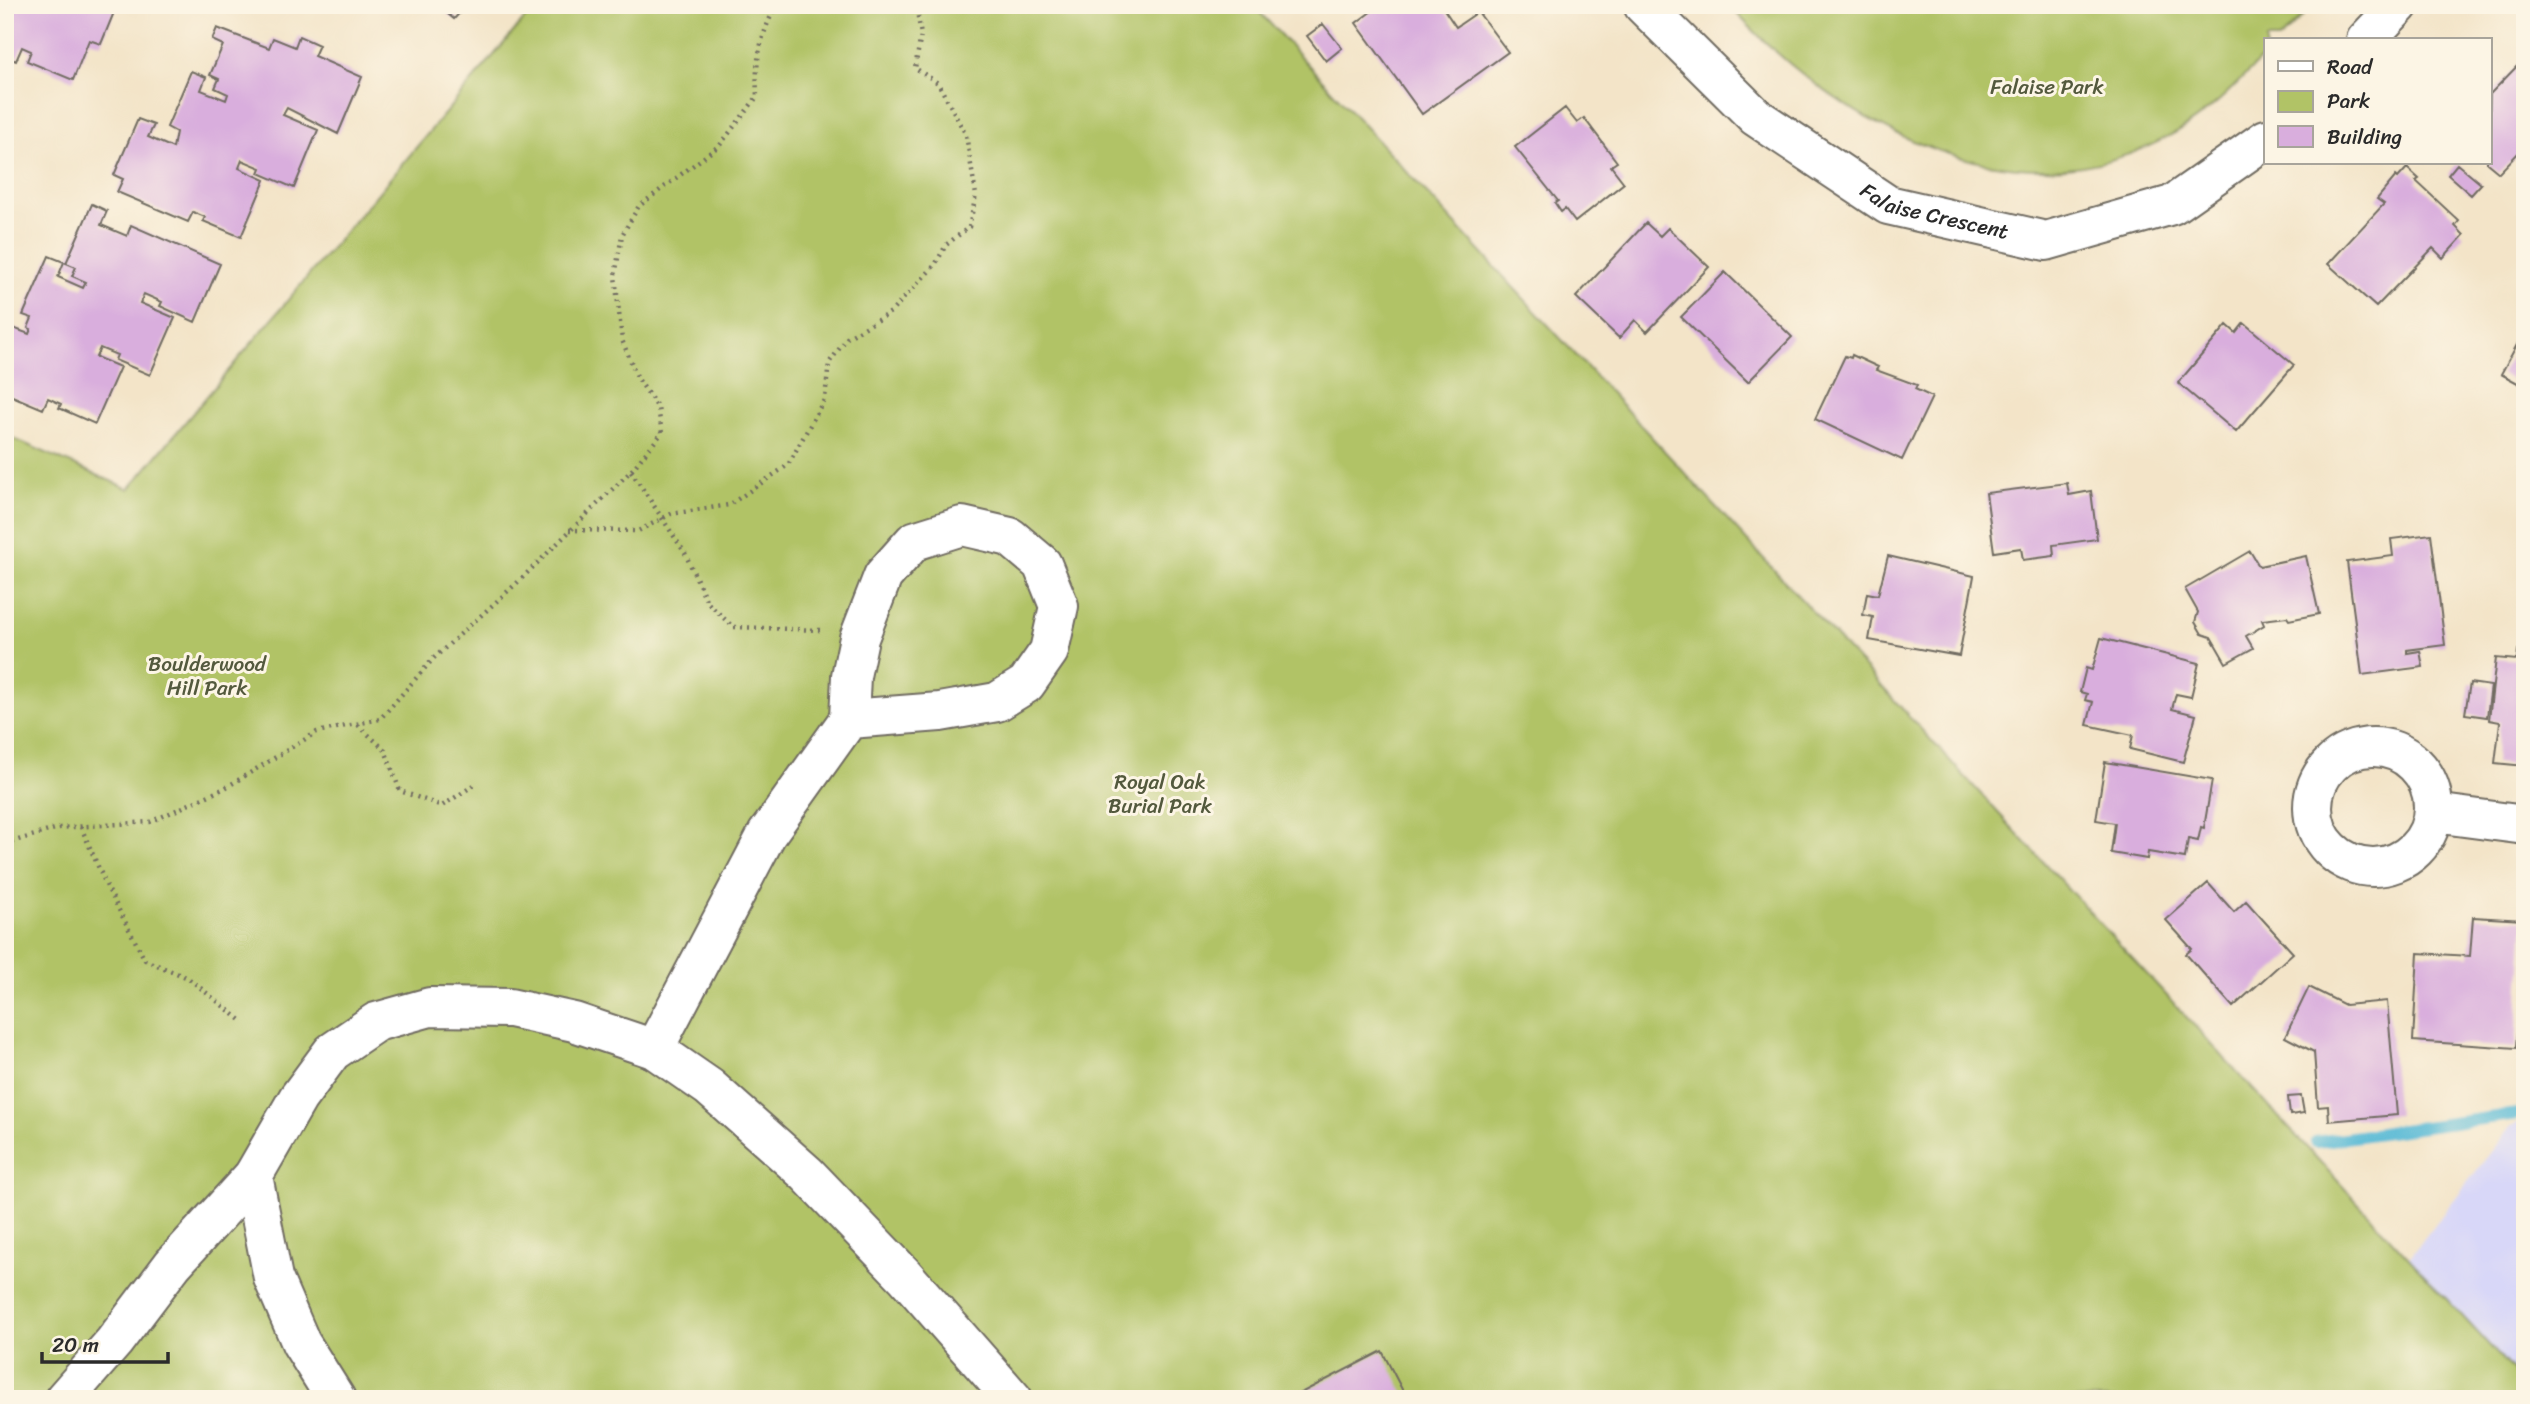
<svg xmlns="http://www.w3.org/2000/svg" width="2530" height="1404" font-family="Sriracha,sans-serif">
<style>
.built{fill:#d8d7f8}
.green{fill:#b1c366;stroke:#6e7748;stroke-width:2}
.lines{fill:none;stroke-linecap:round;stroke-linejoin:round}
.stream{stroke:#58bad6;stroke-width:12}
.building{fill:#d9aedd}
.minor-casing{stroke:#716c62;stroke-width:42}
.path{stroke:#716c62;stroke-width:4.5;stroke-dasharray:2 5;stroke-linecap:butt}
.minor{stroke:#fff;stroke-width:38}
.labels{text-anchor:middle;stroke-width:6;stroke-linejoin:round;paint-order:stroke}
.park-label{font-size:21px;fill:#53593d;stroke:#fcf5e5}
.street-label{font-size:21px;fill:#2b2b2b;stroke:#fcf5e5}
</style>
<rect width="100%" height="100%" fill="#fcf5e5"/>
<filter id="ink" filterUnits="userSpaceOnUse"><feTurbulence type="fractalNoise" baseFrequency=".0143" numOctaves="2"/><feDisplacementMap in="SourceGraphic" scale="14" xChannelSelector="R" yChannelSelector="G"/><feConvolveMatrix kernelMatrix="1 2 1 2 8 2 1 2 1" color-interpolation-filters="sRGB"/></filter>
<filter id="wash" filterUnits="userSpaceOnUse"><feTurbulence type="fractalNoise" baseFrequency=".00686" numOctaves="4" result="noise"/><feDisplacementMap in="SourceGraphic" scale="28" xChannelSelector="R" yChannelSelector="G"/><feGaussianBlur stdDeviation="1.57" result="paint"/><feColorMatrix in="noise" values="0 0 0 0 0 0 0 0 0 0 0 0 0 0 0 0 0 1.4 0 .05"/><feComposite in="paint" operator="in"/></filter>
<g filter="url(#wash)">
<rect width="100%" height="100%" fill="#f3e4c8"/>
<!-- built -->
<path class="built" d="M 2525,1120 L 2525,1384 L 2409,1258 L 2511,1126 Z"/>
<!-- green -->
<path class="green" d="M 536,5 L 1253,5 L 2525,1384 L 2525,1399 L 5,1399 L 5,435 L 129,489 Z
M 1729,5 L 2313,5 L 2279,40 L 2266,40 L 2266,54 C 2238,83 2209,114 2173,134 C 2015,224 1838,126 1729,5 Z"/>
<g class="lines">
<!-- stream -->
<path class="stream" d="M 2316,1142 L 2525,1113"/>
</g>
<g id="blocks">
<!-- building -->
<path class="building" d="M 5,5 L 117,5 L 101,44 L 89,40 L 73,80 L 27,61 L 31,51 L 22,47 L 16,61 L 9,58 L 5,67 Z
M 437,5 L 461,5 L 464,8 L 454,19 Z
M 1380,5 L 1441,5 L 1456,27 L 1478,12 L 1508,52 L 1422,114 L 1356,23 Z
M 1323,24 L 1342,48 L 1326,61 L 1307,36 Z
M 217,28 L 269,48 L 273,38 L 295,47 L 299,36 L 319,45 L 314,56 L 362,77 L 338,134 L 287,108 L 283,115 L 318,130 L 294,188 L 259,173 L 261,168 L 242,160 L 239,168 L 265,180 L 241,237 L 203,221 L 205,217 L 193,212 L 188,222 L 117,192 L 123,179 L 114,175 L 138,119 L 154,125 L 148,137 L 173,148 L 176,132 L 167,127 L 191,71 L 206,77 L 201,90 L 226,100 L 228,94 L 215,88 L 219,79 L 210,75 L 223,45 L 212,40 Z
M 2525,58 L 2525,146 L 2499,173 L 2487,163 L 2490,94 Z
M 1565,108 L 1577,123 L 1584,118 L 1617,162 L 1611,166 L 1624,183 L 1575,222 L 1565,209 L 1561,212 L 1555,203 L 1558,201 L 1515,147 Z
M 2457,164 L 2481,184 L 2471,195 L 2448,175 Z
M 2407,168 L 2419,179 L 2416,181 L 2459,221 L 2455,226 L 2464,235 L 2443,258 L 2433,248 L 2376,307 L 2328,264 L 2384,204 L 2377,199 L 2396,176 L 2398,178 Z
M 92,204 L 107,211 L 101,225 L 127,236 L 131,225 L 220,264 L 195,322 L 160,306 L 162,302 L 144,294 L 140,303 L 175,318 L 150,375 L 115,360 L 117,355 L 100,348 L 96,357 L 120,367 L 95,424 L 59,408 L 61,404 L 48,398 L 43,409 L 5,393 L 5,325 L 29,334 L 31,329 L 28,328 L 32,318 L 23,315 L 49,256 L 64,262 L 58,277 L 83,288 L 86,282 L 72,276 L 76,267 L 66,263 Z
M 1646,223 L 1660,236 L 1668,228 L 1709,267 L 1647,332 L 1635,320 L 1619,338 L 1576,297 Z
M 1725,272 L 1792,337 L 1748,382 L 1681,317 Z
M 2244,323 L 2294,365 L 2236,432 L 2178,383 L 2227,325 L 2236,333 Z
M 2525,330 L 2525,387 L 2501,374 Z
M 1852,355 L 1878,367 L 1876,370 L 1917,385 L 1915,389 L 1932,397 L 1902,460 L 1815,419 L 1845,356 L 1851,358 Z
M 2067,483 L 2069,495 L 2091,491 L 2097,539 L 2053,545 L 2054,556 L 2023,560 L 2021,548 L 1994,552 L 1986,493 Z
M 2431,534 L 2445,645 L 2407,650 L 2407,653 L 2420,651 L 2423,667 L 2362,675 L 2347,562 L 2393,556 L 2391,539 Z
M 2250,551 L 2259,566 L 2306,556 L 2319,614 L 2289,620 L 2287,617 L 2262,620 L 2264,625 L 2246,636 L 2253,648 L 2226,663 L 2211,637 L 2202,634 L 2195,622 L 2198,612 L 2185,589 Z
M 1888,556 L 1974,576 L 1959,656 L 1869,640 L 1873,617 L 1863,615 L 1867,593 L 1878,595 Z
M 2101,638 L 2199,663 L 2191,697 L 2176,694 L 2172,709 L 2196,715 L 2183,762 L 2130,749 L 2133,735 L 2087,725 L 2093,702 L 2085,700 L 2087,694 L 2080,692 L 2086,668 L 2092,670 L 2094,663 Z
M 2518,650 L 2525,651 L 2525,766 L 2495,763 L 2500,722 L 2489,720 L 2496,658 L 2517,660 Z
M 2470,683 L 2491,686 L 2487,717 L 2465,714 Z
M 2105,762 L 2212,780 L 2204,828 L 2201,827 L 2198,841 L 2188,839 L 2185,858 L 2148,852 L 2147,859 L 2111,853 L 2115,823 L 2096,820 Z
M 2208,883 L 2234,912 L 2246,901 L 2293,953 L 2233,1007 L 2186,954 L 2192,949 L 2166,920 Z
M 2473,917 L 2524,920 L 2516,1048 L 2413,1041 L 2418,953 L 2470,956 Z
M 2309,987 L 2345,1005 L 2387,1001 L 2397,1115 L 2329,1121 L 2328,1106 L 2318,1107 L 2314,1052 L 2285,1037 Z
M 2301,1096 L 2304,1113 L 2290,1115 L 2288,1097 Z
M 1382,1351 L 1407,1399 L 1289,1399 Z"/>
</g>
</g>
<g filter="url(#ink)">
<use href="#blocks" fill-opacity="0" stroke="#716c62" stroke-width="2"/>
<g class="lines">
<defs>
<g id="minor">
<path id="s1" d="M 1643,5 L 1756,117 L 1888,205 L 2046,241 L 2172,205 L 2266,139"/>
<path d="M 2366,40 L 2399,5"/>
<circle cx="2373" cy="807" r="60"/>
<path d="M 2434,813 L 2525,825"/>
<path d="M 654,1049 L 767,834 L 849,719 L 851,676 L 859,638 L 883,576 L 914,541 L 962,526 L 1010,537 L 1042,564 L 1059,606 L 1049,651 L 1026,684 L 997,702 L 940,712 L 849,719"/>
<path d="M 253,1176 L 273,1278 L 301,1343 L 336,1399"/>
<path d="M 64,1399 L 114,1342 L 173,1264 L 253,1176 L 298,1098 L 332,1052 L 376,1022 L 430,1007 L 510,1008 L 574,1022 L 654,1049 L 709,1087 L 807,1174 L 905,1276 L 1013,1399"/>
</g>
</defs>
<!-- minor casing -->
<use href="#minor" class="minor-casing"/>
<!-- path -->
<path class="path" d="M 631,471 L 685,553 L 707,602 L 733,627 L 820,630
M 569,530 L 638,531 L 671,514 L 729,505 L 788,465 L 825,398 L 829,363 L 847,338 L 891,312 L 935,265 L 946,245 L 969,227 L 976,195 L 966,135 L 938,83 L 915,68 L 921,35 L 916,5
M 358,725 L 385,750 L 400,791 L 442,806 L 474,785
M 81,827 L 107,887 L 145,960 L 188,978 L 242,1021
M 5,844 L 58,828 L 150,822 L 225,788 L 317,732 L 380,719 L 434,658 L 518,582 L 631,471 L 662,433 L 658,408 L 638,379 L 622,340 L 615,276 L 622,235 L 639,206 L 720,145 L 757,97 C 755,60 760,38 776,5"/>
<!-- minor -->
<use href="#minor" class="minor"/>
</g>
</g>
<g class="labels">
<!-- park labels -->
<g class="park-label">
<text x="2047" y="94">Falaise Park</text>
<text x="207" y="671">Boulderwood<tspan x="207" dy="24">Hill Park</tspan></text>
<text x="1160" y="789">Royal Oak<tspan x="1160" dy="24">Burial Park</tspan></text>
</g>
<!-- street labels -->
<g class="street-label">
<text dy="7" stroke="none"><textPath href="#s1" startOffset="364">Falaise Crescent</textPath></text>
</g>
</g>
<!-- margin -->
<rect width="2530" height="1404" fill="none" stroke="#fcf5e5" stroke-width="28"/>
<!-- legend -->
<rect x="2264" y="38" width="228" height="126" fill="#fcf5e5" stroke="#a8a49b" stroke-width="2"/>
<rect x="2278" y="61" width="35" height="10" fill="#ffffff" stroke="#a8a49b" stroke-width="2"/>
<text x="2327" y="74" font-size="21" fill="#2b2b2b">Road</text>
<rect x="2278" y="91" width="35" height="21" fill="#b1c366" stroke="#a8a49b" stroke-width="2"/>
<text x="2327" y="108" font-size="21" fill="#2b2b2b">Park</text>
<rect x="2278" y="126" width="35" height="21" fill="#d9aedd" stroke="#a8a49b" stroke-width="2"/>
<text x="2327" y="144" font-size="21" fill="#2b2b2b">Building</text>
<!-- scale -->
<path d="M42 1352v10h126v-10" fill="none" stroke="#2b2b2b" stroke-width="3.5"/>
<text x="52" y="1352" font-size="21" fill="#2b2b2b" stroke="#fcf5e5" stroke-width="5" paint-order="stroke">20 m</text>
</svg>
